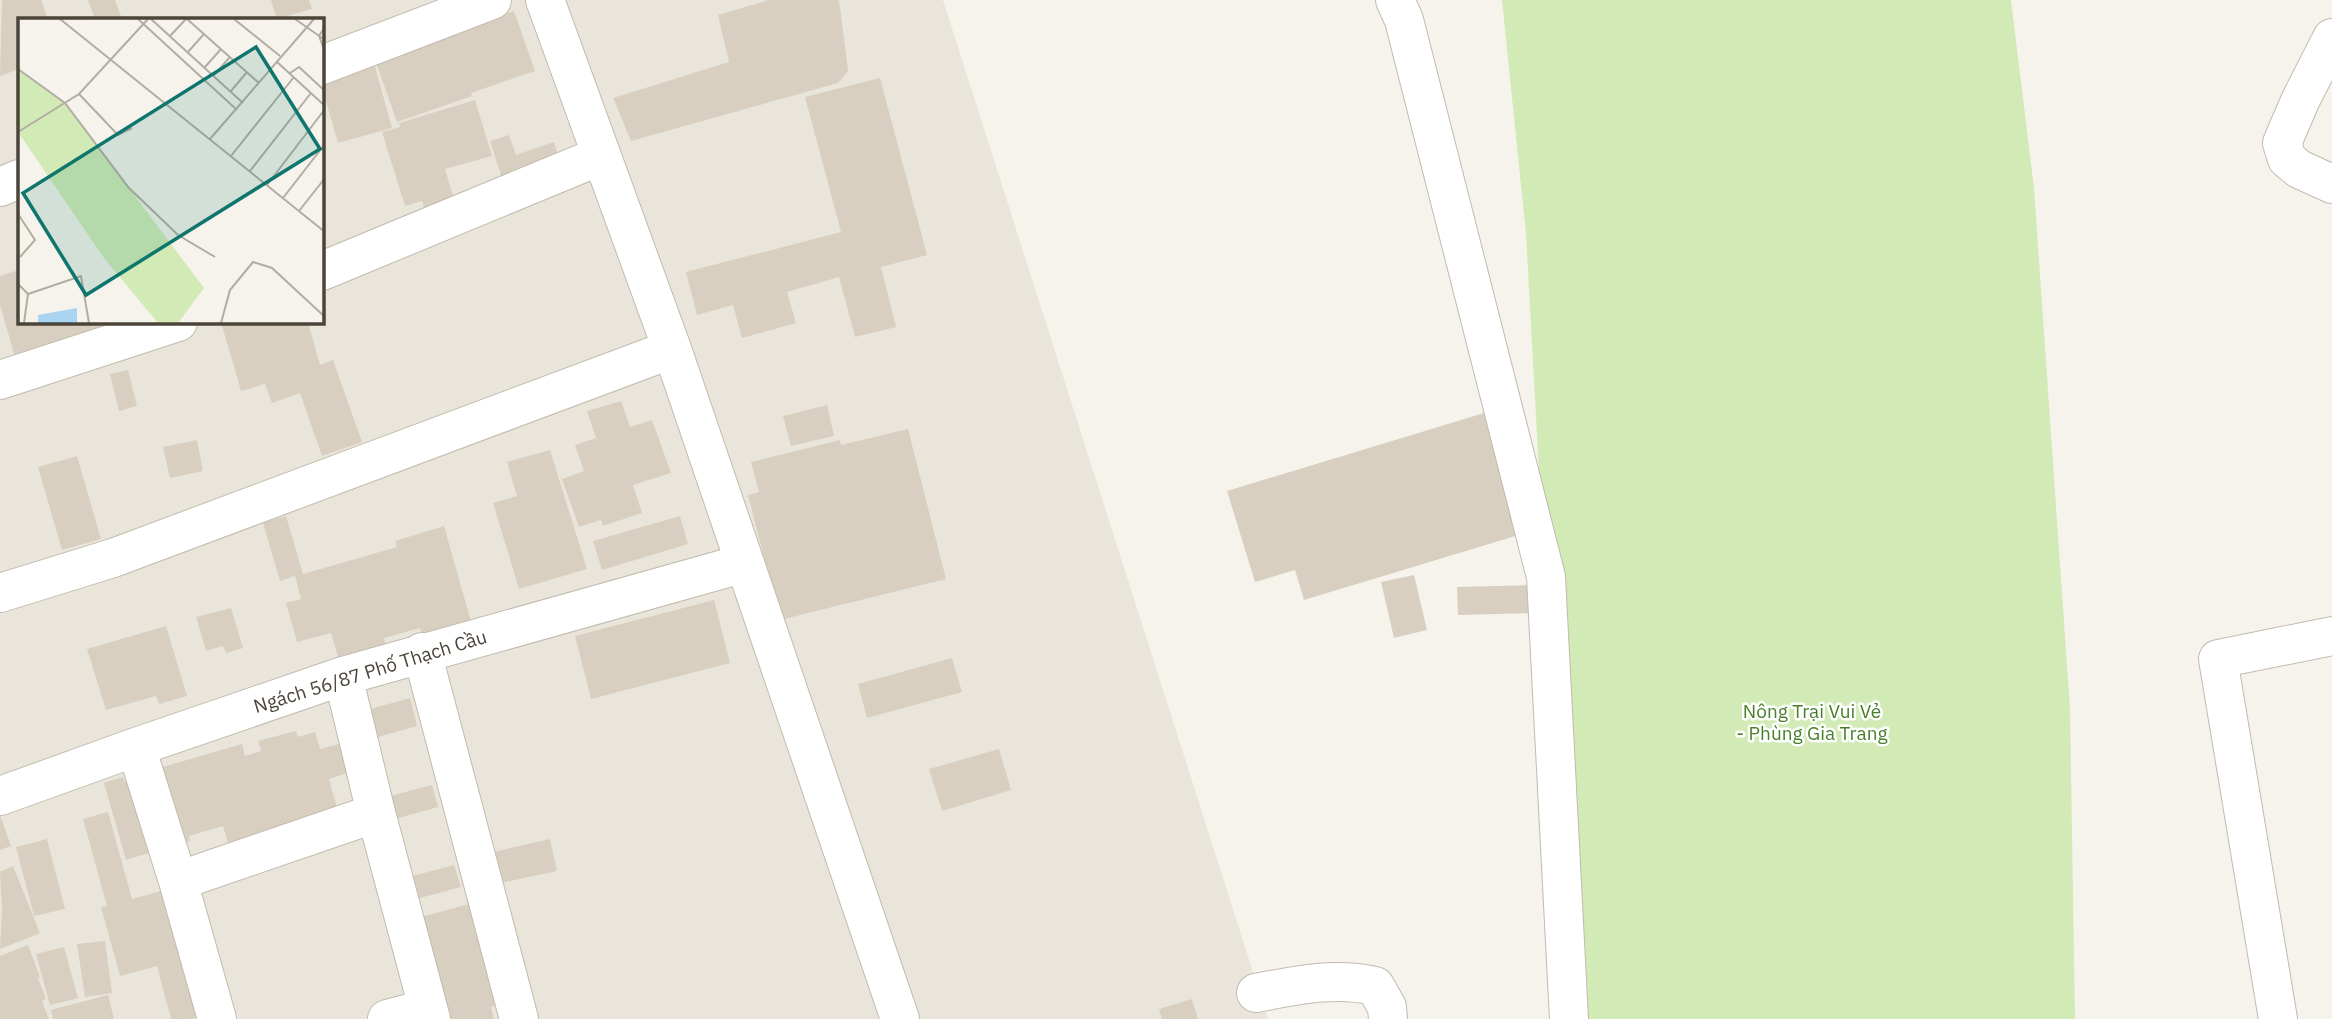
<svg xmlns="http://www.w3.org/2000/svg" width="2332" height="1019" font-family="'IBM Plex Sans',sans-serif">
<style>
.residential{fill:#eae5da;fill-rule:evenodd}
.green{fill:#d2eab5}
.building{fill:#d8cfc1}
.lines{fill:none;stroke-linecap:round;stroke-linejoin:round}
.minor-casing{stroke:#c2bbae;stroke-width:40}
.minor{stroke:#fff;stroke-width:38}
.labels{text-anchor:middle;stroke-width:5;stroke-linejoin:round;paint-order:stroke}
.street-label{font-size:19px;fill:#4b4439;stroke:#fff}
.park-label{font-size:19px;fill:#4a7f2a;stroke:#fff}
.inset-road{fill:none;stroke:#b2ada4;stroke-width:2}
.view{fill:#0f766e;fill-opacity:0.15;stroke:#0f766e;stroke-width:3.5}
.inset-edge{fill:none;stroke:#4b4439;stroke-width:3.5}
</style>
<rect width="100%" height="100%" fill="#f6f3ec"/>
<!-- residential -->
<path class="residential" d="M 0,0 L 943,0 L 1268,1019 L 0,1019 ZM 19,19 L 322,19 L 322,322 L 19,322 Z"/>
<!-- green -->
<path class="green" d="M 1502,0 L 2011,0 L 2034,188 L 2070,709 L 2075,1019 L 1569,1019 L 1526,234 Z"/>
<!-- building -->
<path class="building" d="M 2,0 L 41,0 L 48,19 L 19,19 L 19,69 L 0,76 Z
M 88,0 L 115,0 L 122,19 L 95,19 Z
M 271,0 L 309,0 L 312,9 L 277,19 Z
M 769,0 L 839,0 L 848,71 L 838,83 L 631,141 L 613,98 L 729,62 L 718,15 Z
M 514,11 L 535,71 L 471,93 L 472,96 L 397,122 L 372,51 Z
M 371,52 L 392,128 L 338,143 L 322,87 L 322,66 Z
M 880,78 L 927,255 L 881,267 L 896,327 L 855,337 L 839,277 L 787,292 L 796,323 L 742,338 L 733,305 L 697,315 L 686,272 L 841,232 L 805,97 Z
M 475,100 L 492,156 L 445,169 L 455,203 L 425,211 L 422,201 L 405,206 L 382,132 L 400,127 L 399,123 Z
M 509,135 L 516,155 L 554,142 L 560,162 L 503,181 L 490,141 Z
M 19,270 L 19,322 L 102,322 L 105,331 L 15,357 L 0,305 L 0,276 Z
M 221,322 L 308,322 L 320,365 L 333,360 L 362,442 L 322,456 L 300,393 L 272,403 L 265,384 L 241,391 Z
M 128,370 L 137,406 L 119,411 L 110,374 Z
M 621,401 L 630,427 L 652,420 L 671,473 L 633,485 L 642,513 L 603,526 L 601,520 L 579,527 L 562,479 L 584,471 L 575,445 L 596,438 L 587,411 Z
M 827,405 L 834,436 L 791,446 L 783,416 Z
M 1484,413 L 1522,534 L 1304,600 L 1295,570 L 1255,582 L 1227,491 Z
M 908,429 L 946,579 L 780,620 L 748,495 L 759,492 L 751,462 L 840,440 L 841,445 Z
M 197,440 L 203,471 L 170,478 L 163,447 Z
M 550,450 L 587,569 L 519,589 L 493,503 L 517,496 L 507,462 Z
M 77,456 L 101,539 L 62,550 L 38,467 Z
M 286,516 L 303,574 L 397,547 L 395,541 L 444,526 L 472,625 L 423,639 L 420,628 L 384,638 L 389,657 L 342,670 L 331,633 L 297,642 L 286,603 L 301,599 L 295,576 L 280,581 L 263,523 Z
M 680,516 L 688,544 L 602,570 L 593,541 Z
M 1414,575 L 1427,630 L 1394,638 L 1381,582 Z
M 1535,585 L 1537,613 L 1458,615 L 1457,587 Z
M 714,600 L 730,663 L 591,699 L 575,636 Z
M 231,608 L 243,648 L 226,653 L 223,646 L 206,651 L 196,617 Z
M 166,626 L 187,696 L 159,704 L 156,696 L 106,710 L 87,649 Z
M 952,658 L 962,692 L 867,718 L 858,684 Z
M 410,698 L 417,726 L 364,741 L 356,713 Z
M 296,731 L 298,737 L 315,732 L 320,749 L 342,743 L 350,772 L 329,779 L 341,823 L 232,856 L 223,826 L 189,836 L 190,841 L 171,846 L 149,771 L 242,744 L 245,756 L 261,751 L 258,741 Z
M 999,749 L 1011,790 L 942,811 L 929,769 Z
M 143,776 L 165,848 L 126,860 L 104,783 L 123,777 L 124,781 Z
M 432,785 L 438,807 L 381,823 L 375,800 Z
M 108,812 L 132,899 L 172,888 L 207,1015 L 190,1019 L 171,1019 L 157,966 L 120,976 L 101,907 L 107,906 L 83,819 Z
M 0,815 L 11,846 L 0,850 Z
M 47,839 L 65,909 L 34,916 L 16,847 Z
M 550,839 L 557,871 L 487,886 L 480,855 Z
M 454,865 L 461,887 L 405,902 L 398,880 Z
M 13,866 L 40,933 L 0,949 L 2,909 L 0,872 Z
M 469,904 L 498,1005 L 491,1007 L 494,1019 L 438,1019 L 410,920 Z
M 105,941 L 112,993 L 85,997 L 77,944 Z
M 28,945 L 40,977 L 38,978 L 46,999 L 42,1001 L 49,1019 L 0,1019 L 0,956 Z
M 64,947 L 78,998 L 50,1005 L 36,954 Z
M 108,995 L 114,1019 L 53,1019 L 51,1010 Z
M 1192,999 L 1198,1019 L 1162,1019 L 1159,1009 Z"/>
<g class="lines">
<defs>
<path id="minor" d="M 545,0 L 672,349 L 900,1019
M 1395,0 L 1404,20 L 1546,577 L 1569,1019
M 2332,38 L 2300,101 L 2282,143 L 2287,159 L 2299,169 L 2332,184
M 322,65 L 492,0
M 0,187 L 19,179
M 322,271 L 600,156
M 0,380 L 178,322
M 0,593 L 113,558 L 672,349
M 422,652 L 519,1019
M 343,676 L 376,813 L 431,1019
M 136,747 L 178,881 L 217,1019
M 0,796 L 136,747 L 343,676 L 745,563
M 178,881 L 376,813
M 1256,993 C 1297,985 1334,977 1375,986 L 1387,1007 L 1388,1019
M 387,1019 L 428,1008
M 2278,1019 L 2218,659 L 2332,636"/>
</defs>
<!-- minor casing -->
<use href="#minor" class="minor-casing"/>
<!-- minor -->
<use href="#minor" class="minor"/>
</g>
<g class="labels">
<!-- street labels -->
<g class="street-label">
<text transform="translate(370 671) rotate(-17)" y="7">Ngách 56/87 Phố Thạch Cầu</text>
</g>
<!-- park labels -->
<g class="park-label">
<text x="1812" y="718">Nông Trại Vui Vẻ<tspan x="1812" dy="22">- Phùng Gia Trang</tspan></text>
</g>
</g>
<!-- overview -->
<g transform="translate(18 18)">
<rect width="306" height="306" fill="#f6f3ec"/>
<path d="M 0,51 L 47,85 L 186,270 L 160,305 L 140,305 L 86,240 L 0,114 Z" fill="#d2eab5"/>
<path d="M 59,290 L 59,305 L 20,305 L 20,297 Z" fill="#a9d4f2"/>
<path class="inset-road" d="M 42,1 L 307,214M 120,1 L 219,92M 133,1 L 225,85M 169,1 L 241,65M 216,1 L 262,38M 277,1 L 307,22M 307,9 L 301,18 L 307,34M 152,18 L 168,1M 170,34 L 186,16M 258,43 L 307,88M 187,49 L 203,31M 0,51 L 47,85 L 111,170 L 160,217 L 197,239M 272,55 L 281,49 L 307,73M 196,57 L 212,39M 213,73 L 229,54M 61,76 L 100,117 L 114,110M 0,114 L 61,76 L 130,1M 192,121 L 296,1M 213,138 L 276,59M 232,153 L 293,75M 249,167 L 307,91M 265,180 L 307,126M 281,193 L 307,160M 0,196 L 17,222 L 2,239M 0,266 L 10,276 L 63,258 L 71,305M 6,305 L 10,276M 203,305 L 212,272 L 235,244 L 254,250 L 307,299"/>
<path class="view" d="M 238,29 L 302,131 L 68,277 L 5,175 Z"/>
<rect width="306" height="306" class="inset-edge"/>
</g>
</svg>
